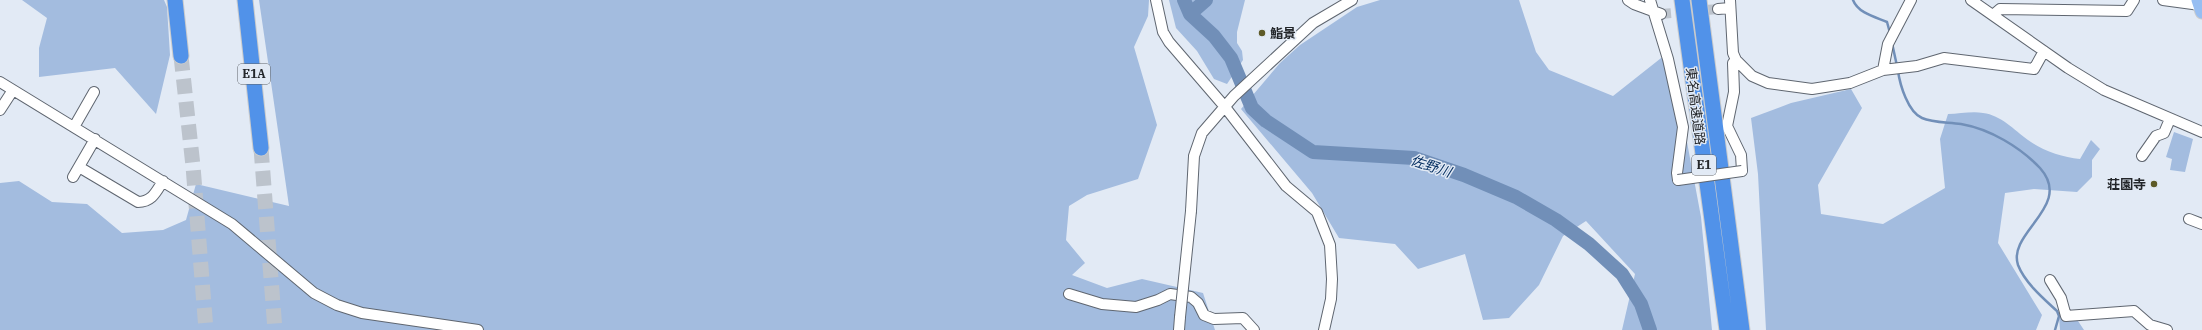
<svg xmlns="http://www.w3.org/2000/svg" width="2202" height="330" font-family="'IBM Plex Serif','Noto Sans JP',serif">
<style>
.green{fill:#a3bcdf}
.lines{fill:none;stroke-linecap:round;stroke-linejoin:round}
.stream{stroke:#718fb8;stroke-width:2.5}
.river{stroke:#718fb8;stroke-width:14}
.minor-tunnel{stroke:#bcc3cc;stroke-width:10;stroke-dasharray:10 5;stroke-linecap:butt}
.highway-tunnel{stroke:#bcc3cc;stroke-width:15;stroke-dasharray:15 8;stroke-linecap:butt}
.minor-casing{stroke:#5f6670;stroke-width:12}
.major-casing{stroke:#cacbcc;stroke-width:15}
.highway-casing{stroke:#cacbcc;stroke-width:17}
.minor{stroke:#fff;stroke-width:10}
.major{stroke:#97bef2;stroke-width:13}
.highway{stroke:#5192e9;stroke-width:15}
.minor-bridge-casing{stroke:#5f6670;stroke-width:12;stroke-linecap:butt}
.minor-bridge{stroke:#fff;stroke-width:10}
.poi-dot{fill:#5d5a27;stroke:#e2eaf5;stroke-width:1.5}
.labels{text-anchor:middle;stroke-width:3;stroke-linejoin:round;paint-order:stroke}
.shield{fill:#e2eaf5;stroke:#5c6167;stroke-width:1}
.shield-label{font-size:12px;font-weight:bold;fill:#23262a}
.poi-label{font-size:13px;font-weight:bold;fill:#23262a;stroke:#e2eaf5;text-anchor:start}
.street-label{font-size:13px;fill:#23262a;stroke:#e2eaf5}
.water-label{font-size:14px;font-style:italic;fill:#022c5f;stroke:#e2eaf5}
</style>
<rect width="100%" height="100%" fill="#e2eaf5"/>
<!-- green -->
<path class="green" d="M 22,0 L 164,0 L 167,7 L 170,55 L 156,114 L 115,68 L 39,77 L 39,48 L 47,18 Z
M 259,0 L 1149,0 L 1148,16 L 1134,47 L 1157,125 L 1138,179 L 1087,195 L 1069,206 L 1066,240 L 1085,263 L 1072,275 L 1107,288 L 1142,279 L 1203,293 L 1215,330 L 0,330 L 0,183 L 19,181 L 52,202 L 87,204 L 122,233 L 163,230 L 186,220 L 196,184 L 289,206 Z
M 1169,0 L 1245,0 L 1237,32 L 1237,43 L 1242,51 L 1243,60 L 1227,84 L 1214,79 L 1197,51 L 1176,28 Z
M 1380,0 L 1519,0 L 1536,52 L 1549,70 L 1613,96 L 1670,51 L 1701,217 L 1712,330 L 1622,330 L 1635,274 L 1586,221 L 1563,236 L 1539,285 L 1509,318 L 1483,320 L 1465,254 L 1418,269 L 1395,244 L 1339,238 L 1312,193 L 1241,109 L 1280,63 L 1300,45 L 1357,7 Z
M 1851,89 L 1862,108 L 1818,185 L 1821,214 L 1883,224 L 1945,188 L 1940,139 L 1948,114 C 1959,114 1972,111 1983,113 C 2001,115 2014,130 2028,140 C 2043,151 2062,157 2080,159 L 2091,140 L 2100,149 L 2092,160 L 2092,177 L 2077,192 L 2034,189 L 2005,193 L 1998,243 L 2042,315 L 2036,330 L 1766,330 L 1758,174 L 1751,118 L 1791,103 Z
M 2174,132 L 2193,139 L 2185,172 L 2170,170 L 2172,159 L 2166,157 Z
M 2074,315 L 2084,330 L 2060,330 L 2059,316 Z"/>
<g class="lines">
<!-- stream -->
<path class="stream" d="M 1853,0 C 1858,13 1875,17 1887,22 L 1890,33
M 1892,43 L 1897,66
M 1898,71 C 1900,85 1908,112 1922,118 C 1933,123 1949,122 1961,124 C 1990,129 2020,147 2040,168 C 2074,206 2007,232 2018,265 C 2025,283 2044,299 2057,311 L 2059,316 L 2055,330"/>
<!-- river -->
<path class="river" d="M 1184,0 L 1190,14 L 1214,36 L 1231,58 L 1252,108 L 1266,121 L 1313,152 L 1414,158 L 1464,175 L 1516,197 L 1556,220 L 1589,244 L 1622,274 L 1641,304 L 1650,330
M 1190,14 L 1206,0"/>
<!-- minor-tunnel -->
<path class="minor-tunnel" d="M 1661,14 L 1718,9"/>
<!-- highway-tunnel -->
<path class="highway-tunnel" d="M 181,56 L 193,166 L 206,330
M 261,148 L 275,330"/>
<defs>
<path id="minor" d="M 1156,0 L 1163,32 L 1169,42 L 1225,107 L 1286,186 L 1317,212 L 1330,245 L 1332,279 L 1331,299 L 1324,330
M 1628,0 L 1634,4 L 1661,14
M 1650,0 L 1668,59 L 1683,127 L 1677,173 L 1678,180
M 1730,0 L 1733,53 L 1736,60 L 1752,76 L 1768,83 L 1812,89 L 1850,83 L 1883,70 L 1917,66 L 1944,58 L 2034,69 L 2044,51
M 1971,0 L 2068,68 L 2104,90 L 2202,132
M 2163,0 L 2200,5
M 1718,9 L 1730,8
M 1993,15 L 2000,9 L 2127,11 L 2134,0
M 1736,60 L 1733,63 L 1734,92 L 1727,126 L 1741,155 L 1742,171
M 1883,70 L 1888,44 L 1911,0
M 0,82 L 232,224 L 314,293 L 337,305 L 362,313 L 478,330
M 0,110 L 13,90
M 74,127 L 94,92
M 2142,156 L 2156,136 L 2164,133 L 2170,119
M 79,167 L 138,202 C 152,202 156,192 163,181
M 73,177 L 95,139
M 1191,211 L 1194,156 L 1202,133 L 1234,96 L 1313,23 L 1352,0
M 2189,219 L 2202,224
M 2050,280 L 2061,298 L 2066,316 L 2134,311 L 2150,325 L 2167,330
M 1069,294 L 1102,304 L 1136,307 L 1158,300 L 1170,294 L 1191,297 L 1198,303 L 1204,315 L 1214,319 L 1243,318 L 1254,330
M 1179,330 L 1180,317"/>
<path id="major" d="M 2198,0 L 2202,12"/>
<path id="highway" d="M 175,0 L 181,56
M 245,0 L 261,148
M 1682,0 L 1727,330
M 1699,0 L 1742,330"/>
</defs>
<!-- minor casing -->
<use href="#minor" class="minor-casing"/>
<!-- major casing -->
<use href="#major" class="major-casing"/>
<!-- highway casing -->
<use href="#highway" class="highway-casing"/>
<!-- minor -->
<use href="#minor" class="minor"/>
<!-- major -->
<use href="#major" class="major"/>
<!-- highway -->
<use href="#highway" class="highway"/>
<defs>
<path id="minor-bridge" d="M 1678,180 L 1742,171
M 1180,317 L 1191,211"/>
</defs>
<!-- minor-bridge casing -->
<use href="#minor-bridge" class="minor-bridge-casing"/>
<!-- minor-bridge -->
<use href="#minor-bridge" class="minor-bridge"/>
</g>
<!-- markers -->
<g class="poi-dot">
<circle cx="1262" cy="33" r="4"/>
<circle cx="2154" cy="184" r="4"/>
</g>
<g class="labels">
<!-- shield labels -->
<g class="shield">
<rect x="238" y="64" width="32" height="20" rx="3"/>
<rect x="1692" y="155" width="24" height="20" rx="3"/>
</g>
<g class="shield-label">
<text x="254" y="78">E1A</text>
<text x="1704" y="169">E1</text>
</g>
<!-- poi labels -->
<g class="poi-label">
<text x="1270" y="38">鮨景</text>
<text x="2146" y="189" text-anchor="end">荘園寺</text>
</g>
<!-- street labels -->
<g class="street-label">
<text transform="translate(1696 106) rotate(83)" y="5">東名高速道路</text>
</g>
<!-- water labels -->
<g class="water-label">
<text transform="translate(1431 166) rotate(18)" y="5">佐野川</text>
</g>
</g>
</svg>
